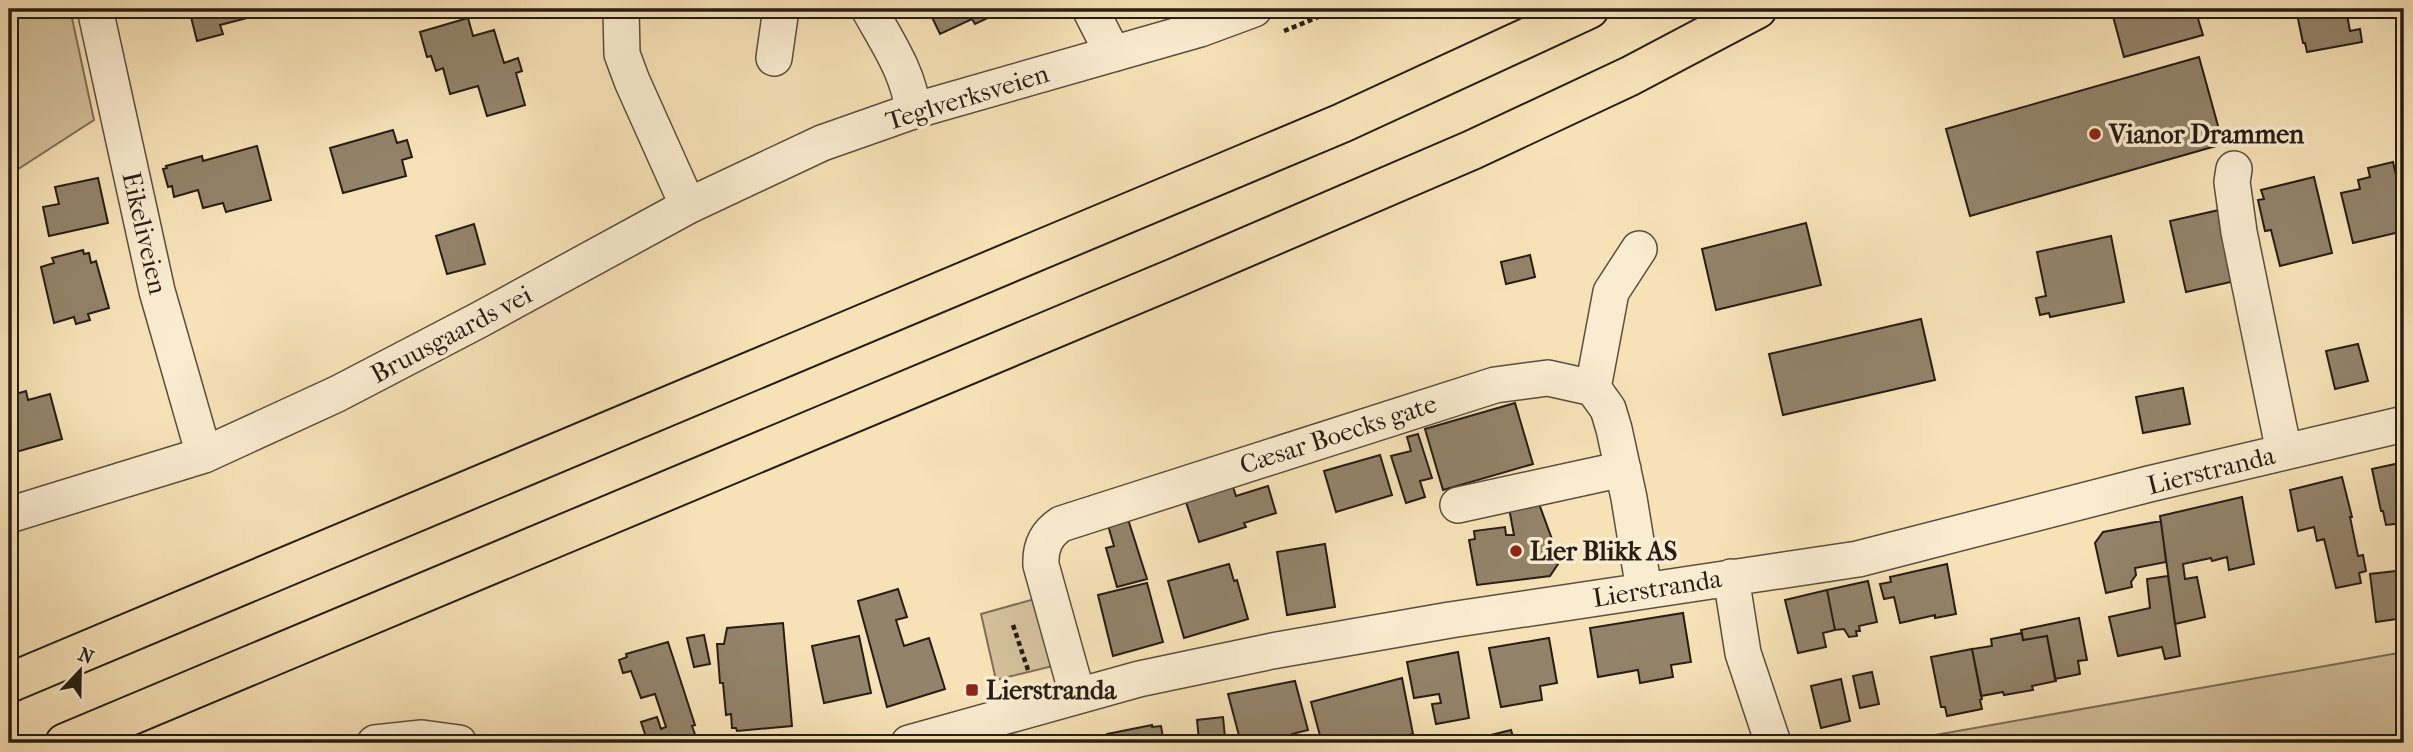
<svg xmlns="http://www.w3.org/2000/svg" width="2413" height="752" font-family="'IM FELL French Canon',serif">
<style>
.green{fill:#d4c19c;stroke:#7e6f59;stroke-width:2}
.building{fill:#93836a;stroke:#271d16;stroke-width:2}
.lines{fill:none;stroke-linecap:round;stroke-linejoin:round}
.minor-casing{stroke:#5b4e3e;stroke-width:38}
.highway-casing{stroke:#271d16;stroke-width:42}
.path{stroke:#271d16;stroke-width:4.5;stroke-dasharray:5 3.5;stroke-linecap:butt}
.minor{stroke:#faecd0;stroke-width:35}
.highway{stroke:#f7e2b7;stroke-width:38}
.poi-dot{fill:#8f2418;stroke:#faecd0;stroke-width:2.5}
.labels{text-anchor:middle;stroke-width:7;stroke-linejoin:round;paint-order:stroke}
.street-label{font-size:26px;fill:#271d16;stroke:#faecd0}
.poi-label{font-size:26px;font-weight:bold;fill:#271d16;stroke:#faecd0;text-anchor:start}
</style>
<rect width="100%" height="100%" fill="#f7e2b7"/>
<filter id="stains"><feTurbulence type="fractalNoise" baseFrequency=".00286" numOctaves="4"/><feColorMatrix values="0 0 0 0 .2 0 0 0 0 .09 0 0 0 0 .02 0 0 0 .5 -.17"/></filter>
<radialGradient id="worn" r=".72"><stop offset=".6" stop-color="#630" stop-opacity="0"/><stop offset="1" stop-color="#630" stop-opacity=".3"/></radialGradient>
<!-- green -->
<path class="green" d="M 9,9 L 70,9 L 94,120 L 9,175 Z
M 1038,598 L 1057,665 L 996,680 L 981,614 Z
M 2404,652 L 2404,743 L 1890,743 Z"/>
<!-- building -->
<path class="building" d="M 189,9 L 249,9 L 251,17 L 220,25 L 223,34 L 197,41 Z
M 928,9 L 1004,9 L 1005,10 L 975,24 L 972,19 L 940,34 Z
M 2111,9 L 2195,9 L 2203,35 L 2124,57 Z
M 2296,9 L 2346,9 L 2350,31 L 2360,29 L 2362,42 L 2307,52 L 2305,43 L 2303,43 Z
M 468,18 L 473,36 L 494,30 L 504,63 L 518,58 L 522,71 L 516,73 L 525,105 L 487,116 L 478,86 L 450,94 L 443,68 L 436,71 L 431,56 L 427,57 L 420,32 Z
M 2199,57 L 2223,144 L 1970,216 L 1946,129 Z
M 393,130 L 397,143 L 407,140 L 412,157 L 402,160 L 406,176 L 343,193 L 330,148 Z
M 257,146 L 271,200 L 226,212 L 223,203 L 203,208 L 198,190 L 174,197 L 172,186 L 168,187 L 163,169 L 167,168 L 166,166 L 202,156 L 203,161 Z
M 2393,162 L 2397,179 L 2404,177 L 2404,231 L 2353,243 L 2341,193 L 2360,189 L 2358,180 L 2370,177 L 2368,168 Z
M 2314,177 L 2332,253 L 2280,266 L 2271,230 L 2265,231 L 2258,200 L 2264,199 L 2261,190 Z
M 98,178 L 108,223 L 49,236 L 43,207 L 59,204 L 55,187 Z
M 2219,210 L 2235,281 L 2186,292 L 2170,221 Z
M 1806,223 L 1821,285 L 1716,310 L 1702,249 Z
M 474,224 L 485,264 L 447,274 L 436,236 Z
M 2111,236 L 2124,302 L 2050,317 L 2049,313 L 2040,315 L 2036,298 L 2046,296 L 2037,252 Z
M 83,250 L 84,254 L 89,253 L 91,263 L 96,261 L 109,308 L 88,314 L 90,320 L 76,324 L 74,317 L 54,323 L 41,267 L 54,263 L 52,258 Z
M 1530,255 L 1535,277 L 1506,284 L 1501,262 Z
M 1921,319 L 1935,380 L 1783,415 L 1769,354 Z
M 2358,344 L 2368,381 L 2335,389 L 2326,351 Z
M 2183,388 L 2190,424 L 2143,433 L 2136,397 Z
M 26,391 L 28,400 L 50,394 L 62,439 L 9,454 L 9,396 Z
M 1515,403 L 1533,464 L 1443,490 L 1425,429 Z
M 1418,434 L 1432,478 L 1420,481 L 1425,497 L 1406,503 L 1391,456 L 1411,451 L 1407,437 Z
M 1380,455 L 1392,495 L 1336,512 L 1324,471 Z
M 2404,462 L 2404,523 L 2386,525 L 2383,511 L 2381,511 L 2372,469 Z
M 2342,477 L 2352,517 L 2350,517 L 2358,556 L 2363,555 L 2366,571 L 2359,573 L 2361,583 L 2336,588 L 2324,539 L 2317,541 L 2314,527 L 2298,531 L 2290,490 Z
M 1232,484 L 1236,496 L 1268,486 L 1276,513 L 1244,523 L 1246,527 L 1199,542 L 1185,499 Z
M 2242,497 L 2254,564 L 2229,570 L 2227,557 L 2212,561 L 2211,558 L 2183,564 L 2185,579 L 2197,577 L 2205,617 L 2175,624 L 2160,516 Z
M 1538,501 L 1560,561 L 1550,576 L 1477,585 L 1469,540 L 1475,539 L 1474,531 L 1505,527 L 1506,535 L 1514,535 L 1509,508 Z
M 1127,516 L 1147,579 L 1117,587 L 1106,548 L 1114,546 L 1107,522 Z
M 2161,521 L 2166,562 L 2135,568 L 2136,575 L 2131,582 L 2132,587 L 2106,593 L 2095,543 L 2103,532 Z
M 1325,544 L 1335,607 L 1287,615 L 1277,552 Z
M 1229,564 L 1234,581 L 1237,580 L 1248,619 L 1184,638 L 1168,581 Z
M 1947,564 L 1956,614 L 1935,618 L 1935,615 L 1900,623 L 1894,597 L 1884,599 L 1880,584 L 1891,582 L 1890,577 Z
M 2404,570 L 2404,618 L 2376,622 L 2370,574 Z
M 2168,576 L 2180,656 L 2165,659 L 2162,647 L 2118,656 L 2109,617 L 2150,608 L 2147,579 Z
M 1868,581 L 1877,622 L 1859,626 L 1860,631 L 1856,631 L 1857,636 L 1849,637 L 1844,629 L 1835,630 L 1827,590 Z
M 1147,583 L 1163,642 L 1113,656 L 1098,595 Z
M 898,589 L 907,617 L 896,620 L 904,646 L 929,638 L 945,689 L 887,707 L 858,601 Z
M 1827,590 L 1835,630 L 1823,633 L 1826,647 L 1798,653 L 1785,600 Z
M 1683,613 L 1691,662 L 1671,665 L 1673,677 L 1640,683 L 1638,670 L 1598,677 L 1590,628 Z
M 2079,618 L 2087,660 L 2078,661 L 2080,674 L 2055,679 L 2047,636 L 2023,640 L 2021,630 Z
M 783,623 L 792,726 L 737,731 L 736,728 L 732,728 L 731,714 L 726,715 L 723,683 L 720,683 L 717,644 L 724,644 L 727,628 Z
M 2022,633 L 2023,640 L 2047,636 L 2056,681 L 2032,686 L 2033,690 L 2004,695 L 2003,692 L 1981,696 L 1972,649 L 1992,646 L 1991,639 Z
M 704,635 L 710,664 L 694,667 L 687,638 Z
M 859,636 L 871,693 L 824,703 L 812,646 Z
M 1549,638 L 1557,683 L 1540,686 L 1542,700 L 1501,707 L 1489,648 Z
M 668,642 L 695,725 L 692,726 L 698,743 L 648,743 L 641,722 L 657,717 L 661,729 L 666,727 L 655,694 L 641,698 L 631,671 L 623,673 L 619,660 L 627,657 L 626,654 Z
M 1972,649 L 1982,699 L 1980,700 L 1982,709 L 1947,716 L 1945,707 L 1941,707 L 1931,657 Z
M 1458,652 L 1469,718 L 1436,724 L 1432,704 L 1441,703 L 1439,694 L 1414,698 L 1407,662 Z
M 1872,672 L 1879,704 L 1860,708 L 1853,676 Z
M 1402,678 L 1413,734 L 1376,743 L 1322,743 L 1311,702 Z
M 1841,679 L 1850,721 L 1821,728 L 1811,686 Z
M 1295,681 L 1308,730 L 1292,734 L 1294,743 L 1241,743 L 1228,694 Z
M 1223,717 L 1225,737 L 1227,736 L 1228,743 L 1204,743 L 1204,740 L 1199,740 L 1197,720 Z
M 1152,725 L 1152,727 L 1161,726 L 1164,743 L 1109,743 L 1107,734 Z
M 1511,730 L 1515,743 L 1476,743 L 1475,739 Z"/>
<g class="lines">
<defs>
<path id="minor" d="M 95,9 L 157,291 L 204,455
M 621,9 L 622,54 L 632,81 L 688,206
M 869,9 C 887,42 909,73 913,111
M 1090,9 L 1113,54
M 774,58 L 781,9
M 2234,169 L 2232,182 L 2239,232 L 2284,452
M 1593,388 L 1611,292 L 1639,249
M 1458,505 L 1623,469
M 9,515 L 204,455 L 337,394 L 479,320 L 688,206 L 822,143 L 913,111 L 1200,29 L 1254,9
M 1731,577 L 1743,653 L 1773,743
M 1077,694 L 1041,565 C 1040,547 1046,534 1061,524 L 1495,385 L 1548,378 L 1593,388 L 1608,409 L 1614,429 L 1629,498 L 1644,590
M 375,743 L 422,738 L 459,743
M 909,743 L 1139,679 L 1272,651 L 1450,620 L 1858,559 L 2149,484 L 2404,424"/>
<path id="highway" d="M 9,683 L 1342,123 L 1589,9
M 65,743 L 1177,277 L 1472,150 L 1630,76 L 1757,9"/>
</defs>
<!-- minor casing -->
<use href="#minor" class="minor-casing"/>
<!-- highway casing -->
<use href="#highway" class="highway-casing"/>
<!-- path -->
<path class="path" d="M 1284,31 L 1338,9
M 1013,625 L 1029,673"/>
<!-- minor -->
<use href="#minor" class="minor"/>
<!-- highway -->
<use href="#highway" class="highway"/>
</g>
<!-- markers -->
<g class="poi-dot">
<circle cx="2095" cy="134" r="7"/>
<circle cx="1516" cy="551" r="7"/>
<rect x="965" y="683" width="14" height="14" rx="3.5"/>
</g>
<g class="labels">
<!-- street labels -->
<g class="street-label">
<text transform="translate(967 97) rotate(-17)" y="9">Teglverksveien</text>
<text transform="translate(145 233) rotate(77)" y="9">Eikeliveien</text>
<text transform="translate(451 334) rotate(-28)" y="9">Bruusgaards vei</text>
<text transform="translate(1338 434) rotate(-18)" y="9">Cæsar Boecks gate</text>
<text transform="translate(2211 470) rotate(-14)" y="9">Lierstranda</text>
<text transform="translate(1657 588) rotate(-9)" y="9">Lierstranda</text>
</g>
<!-- poi labels -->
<g class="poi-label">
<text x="2109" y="143">Vianor Drammen</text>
<text x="1530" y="560">Lier Blikk AS</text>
<text x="986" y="699">Lierstranda</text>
</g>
</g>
<!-- margin -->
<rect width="2413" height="752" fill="none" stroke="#f7e2b7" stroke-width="35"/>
<rect x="10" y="10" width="2392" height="731" fill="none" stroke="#271d16" stroke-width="3.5"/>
<rect x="18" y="18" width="2378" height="717" fill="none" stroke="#271d16" stroke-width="2"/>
<!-- north arrow -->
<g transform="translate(80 671) rotate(22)" stroke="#faecd0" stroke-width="5" paint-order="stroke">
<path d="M0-5L12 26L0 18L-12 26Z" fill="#271d16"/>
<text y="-10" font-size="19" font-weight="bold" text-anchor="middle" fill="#271d16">N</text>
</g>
<rect width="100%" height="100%" filter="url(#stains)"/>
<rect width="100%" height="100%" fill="url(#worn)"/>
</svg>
